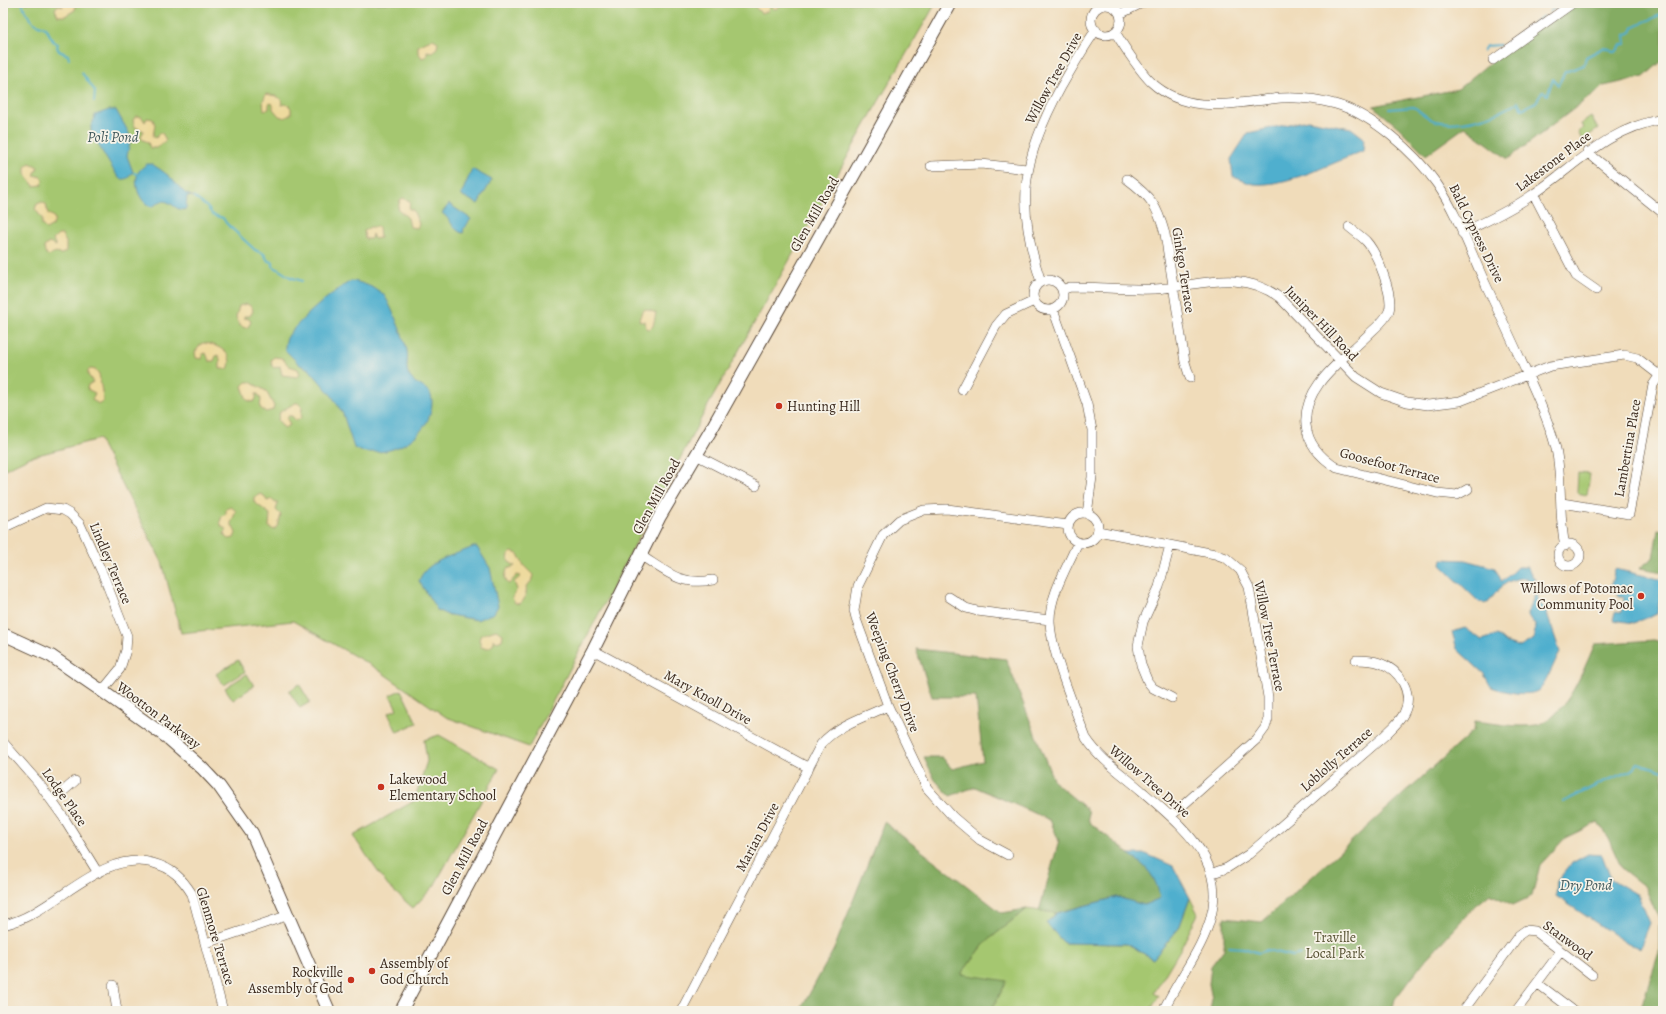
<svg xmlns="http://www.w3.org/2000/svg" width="1666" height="1014" font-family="Alegreya,serif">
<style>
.green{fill:#a5c770;stroke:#707847}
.forest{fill:#84ac62;stroke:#606b40}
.sand{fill:#eeda9e;stroke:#94825e}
.water{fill:#50afce;stroke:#466c76}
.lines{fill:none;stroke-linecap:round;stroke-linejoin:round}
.stream{stroke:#50afce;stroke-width:2}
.street-casing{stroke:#564535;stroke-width:10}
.secondary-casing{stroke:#564535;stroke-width:14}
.street{stroke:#fff;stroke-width:9}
.secondary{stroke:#fff;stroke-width:12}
.poi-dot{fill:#c8321e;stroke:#f7f3e8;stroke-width:1.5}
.labels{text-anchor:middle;stroke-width:3.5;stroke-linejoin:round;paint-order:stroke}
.street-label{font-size:14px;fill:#3b2a1e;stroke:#f7f3e8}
.poi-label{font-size:14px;fill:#3b2a1e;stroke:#f7f3e8;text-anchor:start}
.park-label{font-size:14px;fill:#565132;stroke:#f7f3e8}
.water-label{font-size:15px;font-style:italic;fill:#42595c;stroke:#f7f3e8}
</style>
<rect width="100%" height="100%" fill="#f7f3e8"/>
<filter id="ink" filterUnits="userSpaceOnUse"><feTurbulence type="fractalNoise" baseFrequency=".025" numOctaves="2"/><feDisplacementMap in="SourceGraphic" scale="8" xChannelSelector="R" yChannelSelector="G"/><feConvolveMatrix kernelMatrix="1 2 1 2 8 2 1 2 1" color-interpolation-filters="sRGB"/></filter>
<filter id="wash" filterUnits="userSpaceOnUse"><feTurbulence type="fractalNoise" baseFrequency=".012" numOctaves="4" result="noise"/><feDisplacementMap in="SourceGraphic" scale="16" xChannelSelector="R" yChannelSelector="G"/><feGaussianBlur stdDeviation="0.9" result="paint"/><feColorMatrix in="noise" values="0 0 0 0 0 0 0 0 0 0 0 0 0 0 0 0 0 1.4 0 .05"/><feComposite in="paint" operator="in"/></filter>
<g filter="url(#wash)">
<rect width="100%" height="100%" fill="#f0dcba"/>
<!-- green -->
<path class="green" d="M 3,3 L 936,3 L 873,111 L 706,409 L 529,747 L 446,717 L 374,667 L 293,621 L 181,633 L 162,562 L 99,439 L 30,457 L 3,470 Z
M 1591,117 L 1598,129 L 1582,140 L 1578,132 L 1583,128 L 1581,124 Z
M 1578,473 L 1590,474 L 1587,495 L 1577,493 Z
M 238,660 L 245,672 L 224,685 L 216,674 Z
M 247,674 L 254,686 L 233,700 L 225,688 Z
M 299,684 L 310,702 L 300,708 L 289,691 Z
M 401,690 L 417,723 L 397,732 L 388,713 L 397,709 L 390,695 Z
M 439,735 L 499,769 L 434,886 L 413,908 L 388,886 L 353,836 L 414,801 L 427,761 L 424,740 Z
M 1190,898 L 1198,914 L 1181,948 L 1154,993 L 1159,996 L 1150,1011 L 987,1011 L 961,974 L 986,942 L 1026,909 L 1057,913 L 1046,923 L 1064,943 L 1127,944 L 1153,959 L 1179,928 Z"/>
<!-- forest -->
<path class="forest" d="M 1573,3 L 1663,3 L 1663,60 L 1644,77 L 1604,86 L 1508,159 L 1465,127 L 1426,155 L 1398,127 L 1373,106 L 1458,89 L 1493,60 Z
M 1658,530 L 1663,531 L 1663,572 L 1640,568 L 1653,558 Z
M 1654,640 L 1663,642 L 1663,1011 L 1638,1011 L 1642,1005 L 1659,952 L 1659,919 L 1645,887 L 1622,869 L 1608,838 L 1598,822 L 1565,838 L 1540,865 L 1532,896 L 1513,905 L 1490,894 L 1474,907 L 1426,959 L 1395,999 L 1392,1011 L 1210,1011 L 1212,999 L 1209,984 L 1211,966 L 1224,949 L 1224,918 L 1262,922 L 1474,730 L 1475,721 C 1494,723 1516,728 1536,725 C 1565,720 1584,668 1595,644 Z
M 916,649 L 1006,659 L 1054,782 L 1088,810 L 1089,822 L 1145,866 L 1157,882 L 1161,898 L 1144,905 L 1117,897 L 1057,913 L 1039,911 L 1059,841 L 1050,820 L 975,787 L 950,796 L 935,780 L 924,757 L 942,757 L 952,769 L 983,761 L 976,697 L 932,697 Z
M 884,822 L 1002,913 L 1026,909 L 986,942 L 961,974 L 1007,981 L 991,1011 L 800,1011 L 834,949 Z"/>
<!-- sand -->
<path class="sand" d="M 61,3 L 76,3 L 75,10 L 65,16 L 58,16 L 55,9 L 58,5 L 63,7 Z
M 756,3 L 781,3 L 781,6 L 775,9 L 770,6 L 768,11 L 761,13 L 755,7 Z
M 433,39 L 438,42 L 437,48 L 432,52 L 427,51 L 427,56 L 422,58 L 418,52 L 418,46 Z
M 266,94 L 276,96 L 281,99 L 282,105 L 287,104 L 291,108 L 291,114 L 285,118 L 279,116 L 273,109 L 273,105 L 271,103 L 269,104 L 269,109 L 264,110 L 263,101 Z
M 136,116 L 142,117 L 145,122 L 147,118 L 153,119 L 155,125 L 153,136 L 156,138 L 159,133 L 162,133 L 166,140 L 157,148 L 150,148 L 148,142 L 143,140 L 141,136 L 144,131 L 135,127 L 133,120 Z
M 30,163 L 38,167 L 34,175 L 41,177 L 43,180 L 42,185 L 34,186 L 25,174 L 25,167 Z
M 403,198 L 410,201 L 409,209 L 413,210 L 419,224 L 417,228 L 410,227 L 408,218 L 398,209 L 400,200 Z
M 42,202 L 46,204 L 48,214 L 53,216 L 55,220 L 53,225 L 46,229 L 42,225 L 42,218 L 35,209 L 37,204 Z
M 370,227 L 379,227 L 380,238 L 374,239 L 372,234 L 371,239 L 365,239 L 364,231 Z
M 58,235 L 62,235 L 66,242 L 66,251 L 62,254 L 53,253 L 49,256 L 45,253 L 44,247 L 49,243 L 56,246 L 53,240 Z
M 247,304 L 252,307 L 253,311 L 250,316 L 244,316 L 244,318 L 249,319 L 251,322 L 248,327 L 245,328 L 239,325 L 236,317 L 239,306 Z
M 646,309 L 656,313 L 653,326 L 650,329 L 646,328 L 645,321 L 641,322 L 639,320 L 642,311 Z
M 202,343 C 215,343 236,353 228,369 L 220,369 L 220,359 L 218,355 L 216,356 L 214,361 L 209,361 L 206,353 L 203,354 L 202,359 L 196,358 L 195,352 Z
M 274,357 L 282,358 L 289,366 L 298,369 L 300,375 L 297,377 L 282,375 L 280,366 L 274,368 L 272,366 L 271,360 Z
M 91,369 L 96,370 L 99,374 L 103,398 L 103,402 L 99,404 L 92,400 L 95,393 L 87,389 L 88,385 L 93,382 L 88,375 L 88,370 Z
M 250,382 L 266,391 L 274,406 L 273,410 L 266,412 L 260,408 L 261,399 L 258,394 L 256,394 L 256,399 L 253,402 L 247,400 L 242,386 L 246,382 Z
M 295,403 L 298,403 L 302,407 L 301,418 L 296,421 L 292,416 L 288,416 L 287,419 L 290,425 L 284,428 L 278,420 L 280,412 Z
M 261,494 L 264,496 L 267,501 L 272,499 L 278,504 L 276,510 L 281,515 L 278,526 L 274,530 L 269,527 L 270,514 L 254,502 L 254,497 Z
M 231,507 L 236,511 L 231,523 L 236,533 L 234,538 L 229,539 L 224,535 L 226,529 L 222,527 L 220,522 L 222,516 L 226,514 L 226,509 Z
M 512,552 L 518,554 L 524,566 L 533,575 L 531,582 L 526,586 C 527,592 526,599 520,604 L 515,603 L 512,598 L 517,589 L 514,582 L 521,576 L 517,575 L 509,584 L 507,583 L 505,578 L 507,569 L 515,566 L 508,561 L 509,554 Z
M 496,630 L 503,634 L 502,640 L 497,642 L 493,639 L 494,643 C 491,648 486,649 481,647 L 479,639 L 481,635 Z"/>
<!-- water -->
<path class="water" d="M 109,110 L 116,110 L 129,133 L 130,143 L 127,156 L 133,172 L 128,178 C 125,179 122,180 119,178 C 116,175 91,134 91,130 C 90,124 94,120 95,115 Z
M 1308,120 L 1351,128 L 1364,138 L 1363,151 C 1333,163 1285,187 1254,184 C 1247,183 1240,179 1233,177 L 1231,159 L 1248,133 Z
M 147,164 L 152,164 L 161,170 L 169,176 L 185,193 L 194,197 L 187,196 L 186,209 C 177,213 172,201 163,201 C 159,201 156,205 152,207 C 140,203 133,185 138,173 C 139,170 144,166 147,164 Z
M 472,169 L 492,180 L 478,204 L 461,195 Z
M 449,204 L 471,219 L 463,230 L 464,231 L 463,233 C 454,232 450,218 442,213 Z
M 351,281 C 359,281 379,289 384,295 C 389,301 406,342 407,351 C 409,360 404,368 410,377 C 416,387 431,386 432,400 C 433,429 405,450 378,452 C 369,452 362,453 354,448 L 343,414 L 332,396 L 309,369 L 300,365 L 285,350 C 285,346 285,342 287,338 C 297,321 333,291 351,281 Z
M 473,547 L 477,547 L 490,568 L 498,606 L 494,613 L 477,620 L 445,614 L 437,610 L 419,581 C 426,560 456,555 473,547 Z
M 1442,559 L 1466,560 L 1495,568 L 1502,582 L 1517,567 L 1527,567 L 1537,583 L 1538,603 L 1545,607 L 1560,652 C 1555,660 1546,685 1539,690 C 1528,698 1503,691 1491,687 L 1484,674 L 1457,649 L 1452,632 L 1465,628 L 1482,640 L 1497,635 L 1505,642 L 1520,647 L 1534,639 L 1535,625 L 1528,616 L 1529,608 L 1536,593 L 1527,578 C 1507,578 1500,587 1488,603 L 1479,602 L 1441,565 Z
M 1615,569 L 1663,580 L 1657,614 L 1634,623 L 1613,620 L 1615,612 L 1621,613 L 1624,598 L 1617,595 L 1617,590 L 1610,589 Z
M 1129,854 L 1146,854 L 1173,866 L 1190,898 L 1179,928 L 1153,959 L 1127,944 L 1064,943 L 1046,923 L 1057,913 L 1117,897 L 1144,905 L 1160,898 C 1156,876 1147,867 1129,854 Z
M 1588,854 L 1602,855 L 1611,879 L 1638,895 L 1650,923 L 1640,948 L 1628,944 L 1556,896 L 1557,881 L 1572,863 Z"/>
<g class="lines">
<!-- stream -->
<path class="stream" d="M 22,3 L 26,13 L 34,23 L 46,28 L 53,41 L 58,44 L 57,47 L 59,51 L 68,55 L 69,59
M 1662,3 L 1663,4
M 1549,12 L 1561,3
M 1526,30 L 1543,16
M 1507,43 L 1519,35
M 1483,51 L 1486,46 L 1500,45
M 82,73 L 95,91 L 94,102
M 1389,109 L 1414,107 C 1420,111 1428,119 1435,121 C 1461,127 1496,116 1518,102 L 1522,109 L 1536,102 L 1543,91 L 1547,95 L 1553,79 L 1558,85 L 1565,72 L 1584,65 L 1586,57 L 1605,47 L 1616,52 L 1622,44 L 1626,44 L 1625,35 L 1631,32 L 1633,27 C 1643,21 1653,20 1663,13
M 134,173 L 137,174
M 194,197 L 207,207 L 213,215 L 223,218 L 226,223 L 255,250 L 264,254 L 268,261 L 273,262 L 273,266 L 290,277 L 302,281
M 1563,802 L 1603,782 L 1631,771 L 1638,763 L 1663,771
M 1229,947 L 1244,948 L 1259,953 L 1267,950 L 1293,956 L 1301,954"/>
</g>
</g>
<g filter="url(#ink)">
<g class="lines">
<defs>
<path id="street" d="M1091 20a15 15 0 1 1 30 0a15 15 0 1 1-30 0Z
M 1120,14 L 1142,3
M 1115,32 C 1126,49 1137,68 1151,82 C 1189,117 1236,102 1281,98 C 1299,97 1317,99 1335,104 C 1372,114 1415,153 1437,184 C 1457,213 1471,253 1486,285 C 1502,319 1518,353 1533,387 C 1542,407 1551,428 1556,449 C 1563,481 1558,514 1565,546
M 1493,60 L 1573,3
M 1587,152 L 1663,213
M 931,166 L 981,164 L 1027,169
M 1127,179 C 1151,197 1157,205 1165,234 L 1185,362 L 1190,378
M 1534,195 L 1576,276 L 1596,290
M 1349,227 C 1355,232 1361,236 1366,241 C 1377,253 1394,295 1389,311 C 1385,321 1376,327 1369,334 C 1344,359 1302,386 1306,425 C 1308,444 1321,458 1337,468 L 1437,493 L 1457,495 L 1468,489
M 1462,233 C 1486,221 1510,211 1532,195 C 1577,165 1606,129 1663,119
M1033 295a15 15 0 1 1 30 0a15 15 0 1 1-30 0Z
M 1041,282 C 1015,204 1022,158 1061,87 C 1072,68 1083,48 1096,30
M 1062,290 L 1070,287 C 1098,287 1127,290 1155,289 C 1200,286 1238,268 1279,297 L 1356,377 L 1381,393 L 1407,402 L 1428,405 L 1460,401 L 1550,366 L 1624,355 L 1637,358 L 1659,375
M 1053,309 L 1087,404 L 1092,430 L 1092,477 L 1087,514
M 962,390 L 996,326 L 1006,314 L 1034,301
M 696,455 L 756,486
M 1562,503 L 1629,514 L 1653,385 L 1663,370
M1068 528a15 15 0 1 1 30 0a15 15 0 1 1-30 0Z
M 3,528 L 46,508 L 63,510 L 70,514 L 80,524 L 104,577 L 127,636 L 126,650 L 120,669 L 102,691
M 1098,531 L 1215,554 L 1226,558 L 1240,570 L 1249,587 L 1268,697 L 1268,719 L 1265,728 L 1257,739 L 1171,816
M 1078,542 C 1068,566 1050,594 1050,620 C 1050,650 1075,709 1086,738 C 1101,761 1123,774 1143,792 C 1195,837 1237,872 1200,945 C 1189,967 1174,988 1163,1011
M1558 555a11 11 0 1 1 22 0a11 11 0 1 1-22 0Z
M 1170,545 L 1159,587 L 1143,622 L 1138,646 L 1141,665 L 1148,682 L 1153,688 L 1172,698
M 640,555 C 667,572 680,586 713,580
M 949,597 L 966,608 L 977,611 L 1050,620
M 593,650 L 809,768
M 3,742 L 38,782 L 64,818 L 98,873
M 52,801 L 75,781
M 1008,855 L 980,840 L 953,817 L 927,788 L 888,706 L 856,619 L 854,611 L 858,586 L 883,535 L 899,520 L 924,510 L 947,509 L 1068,525
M 1213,873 L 1227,868 L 1249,854 L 1384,736 C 1391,729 1400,722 1404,713 C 1414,693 1400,670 1380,663 C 1372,660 1364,660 1356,660
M 3,925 C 54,915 99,849 153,863 C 172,868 182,878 192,894 L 223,1011
M 206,943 L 286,916
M 1537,983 L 1574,1011
M 113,985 L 117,1011
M 681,1011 L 821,744 C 839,724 865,717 888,706
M 1463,1011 L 1519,935 L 1526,930 L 1535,931 L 1592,975
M 1516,1011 L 1561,951"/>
<path id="secondary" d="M 3,634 L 51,656 L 102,691 L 168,738 L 202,768 L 219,786 L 252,833 L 329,1011
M 401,1011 L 593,650 L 659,518 L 711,430 L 950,3"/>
</defs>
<!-- street casing -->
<use href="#street" class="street-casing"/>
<!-- secondary casing -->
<use href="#secondary" class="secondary-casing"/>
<!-- street -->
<use href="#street" class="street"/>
<!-- secondary -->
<use href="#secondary" class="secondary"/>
</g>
</g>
<!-- markers -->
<g class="poi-dot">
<circle cx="779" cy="406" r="4"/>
<circle cx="1641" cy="596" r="4"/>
<circle cx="381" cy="787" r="4"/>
<circle cx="372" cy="971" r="4"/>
<circle cx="351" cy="980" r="4"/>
</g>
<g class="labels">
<!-- street labels -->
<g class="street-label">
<text transform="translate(1053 78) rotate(-61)" y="5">Willow Tree Drive</text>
<text transform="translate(1553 161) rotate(-37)" y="5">Lakestone Place</text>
<text transform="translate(814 214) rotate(-60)" y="5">Glen Mill Road</text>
<text transform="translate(1477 233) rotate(64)" y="5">Bald Cypress Drive</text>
<text transform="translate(1184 270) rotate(81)" y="5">Ginkgo Terrace</text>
<text transform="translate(1322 323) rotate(46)" y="5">Juniper Hill Road</text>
<text transform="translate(1627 448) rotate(-80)" y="5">Lambertina Place</text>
<text transform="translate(1390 465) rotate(15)" y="5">Goosefoot Terrace</text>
<text transform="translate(656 496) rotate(-61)" y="5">Glen Mill Road</text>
<text transform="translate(111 563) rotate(67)" y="5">Lindley Terrace</text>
<text transform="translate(1270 636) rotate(79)" y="5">Willow Tree Terrace</text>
<text transform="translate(893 672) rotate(69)" y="5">Weeping Cherry Drive</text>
<text transform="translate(708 697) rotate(29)" y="5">Mary Knoll Drive</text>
<text transform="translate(159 715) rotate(37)" y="5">Wootton Parkway</text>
<text transform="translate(1336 759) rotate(-41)" y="5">Loblolly Terrace</text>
<text transform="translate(1150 781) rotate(41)" y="5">Willow Tree Drive</text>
<text transform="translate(65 797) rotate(55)" y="5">Lodge Place</text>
<text transform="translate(757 837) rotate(-62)" y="5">Marian Drive</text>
<text transform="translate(464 857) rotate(-62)" y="5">Glen Mill Road</text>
<text transform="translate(216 936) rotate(73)" y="5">Glenmore Terrace</text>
<text transform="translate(1568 940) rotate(36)" y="5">Stanwood</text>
</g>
<!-- poi labels -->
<g class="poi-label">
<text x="787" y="411">Hunting Hill</text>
<text x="1633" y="593" text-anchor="end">Willows of Potomac<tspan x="1633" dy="16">Community Pool</tspan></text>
<text x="389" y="784">Lakewood<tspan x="389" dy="16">Elementary School</tspan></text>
<text x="380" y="968">Assembly of<tspan x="380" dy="16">God Church</tspan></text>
<text x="343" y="977" text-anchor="end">Rockville<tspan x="343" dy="16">Assembly of God</tspan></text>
</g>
<!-- park labels -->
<g class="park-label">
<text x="1335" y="942">Traville<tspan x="1335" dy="16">Local Park</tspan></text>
</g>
<!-- water labels -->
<g class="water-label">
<text x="113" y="142">Poli Pond</text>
<text x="1586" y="890">Dry Pond</text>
</g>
</g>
<!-- margin -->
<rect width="1666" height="1014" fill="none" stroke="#f7f3e8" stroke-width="16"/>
</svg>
